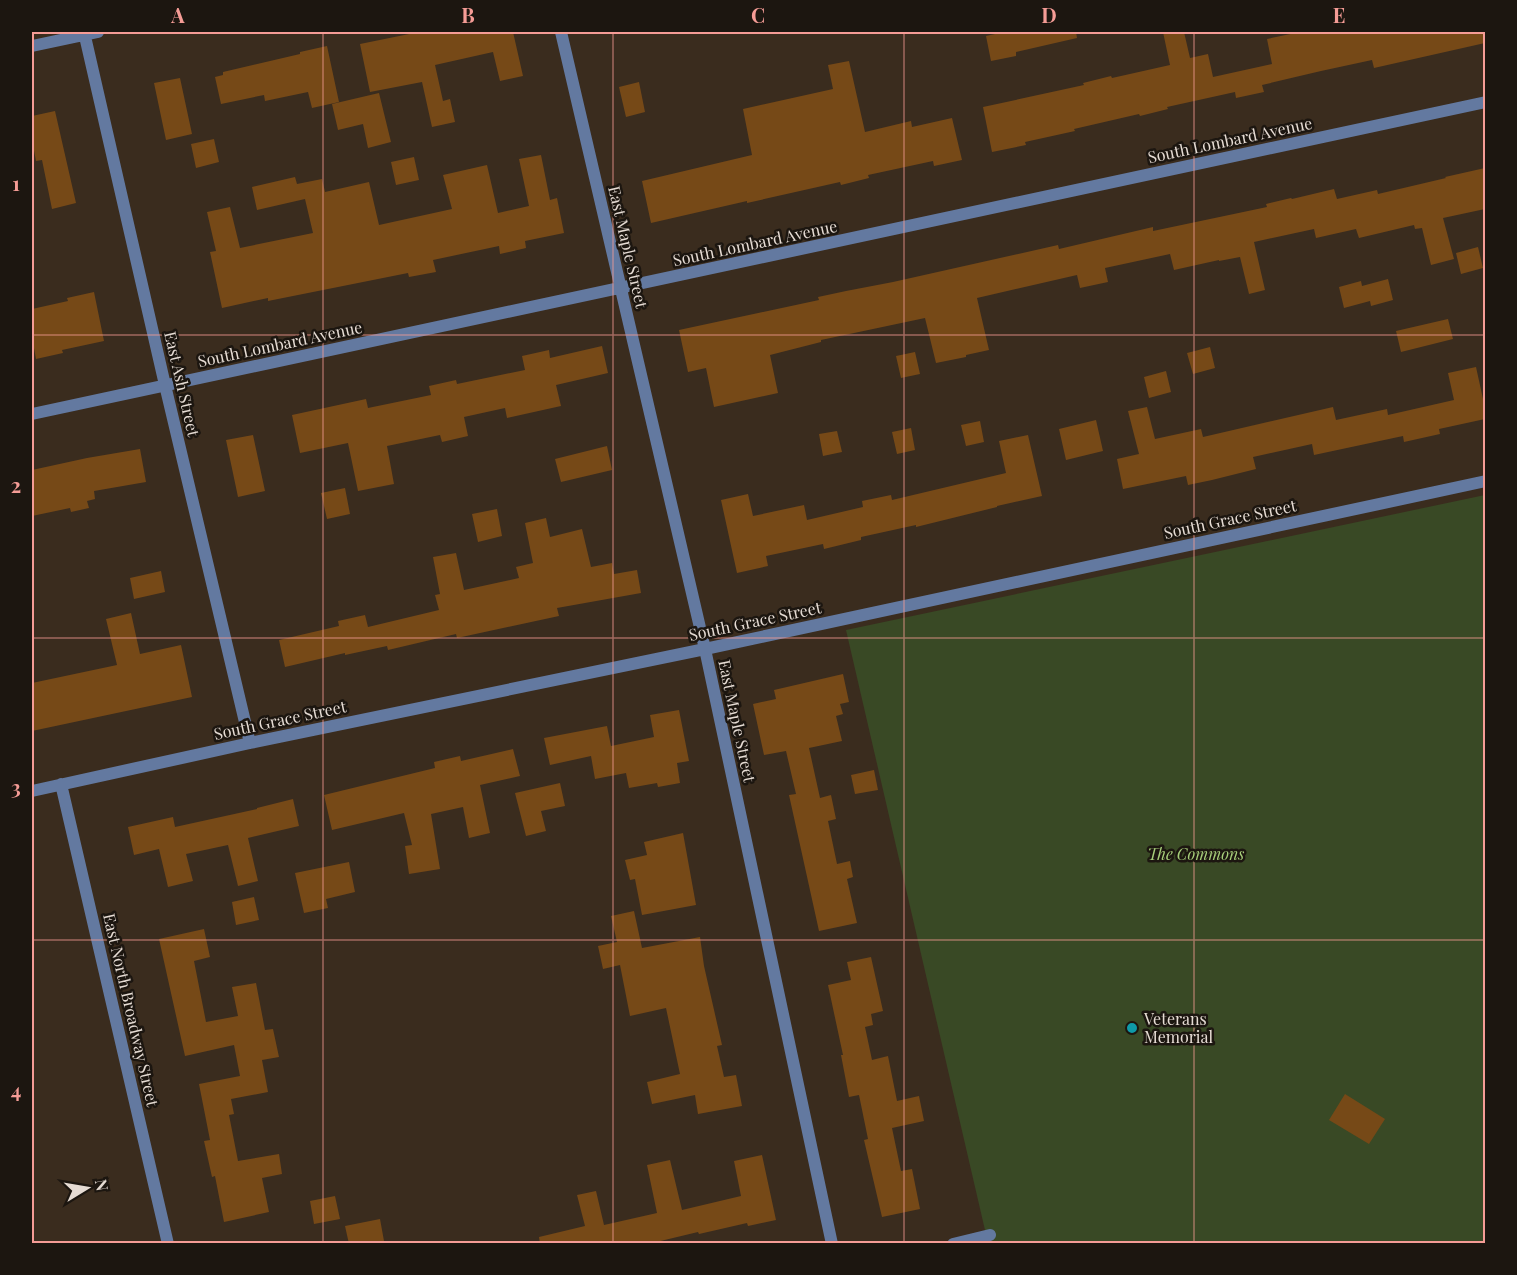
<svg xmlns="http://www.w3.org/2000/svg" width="1517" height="1275" font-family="'Playfair Display',serif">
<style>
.green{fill:#394925}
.building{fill:#764917}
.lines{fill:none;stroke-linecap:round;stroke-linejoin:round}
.minor{stroke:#6379a0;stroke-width:12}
.grid{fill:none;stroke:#f59c96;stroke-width:1.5;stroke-opacity:0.55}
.culture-dot{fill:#0f9aa8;stroke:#1c1610;stroke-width:2}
.labels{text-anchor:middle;stroke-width:5;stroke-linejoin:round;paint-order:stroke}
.street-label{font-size:16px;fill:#e6dcd4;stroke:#1c1610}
.park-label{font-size:16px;font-style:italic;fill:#a7ce7a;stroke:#1c1610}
.poi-label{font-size:16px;fill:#e6dcd4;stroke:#1c1610;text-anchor:start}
.neatline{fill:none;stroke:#f59c96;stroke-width:2}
.grid-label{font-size:20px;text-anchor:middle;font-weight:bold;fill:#f59c96}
</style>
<rect width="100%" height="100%" fill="#3a2c1e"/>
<!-- green -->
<path class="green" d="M 1485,495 L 1485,1243 L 988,1243 L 846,630 Z"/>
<!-- building -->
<path class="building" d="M 419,32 L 513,32 L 523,76 L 500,81 L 493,52 L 435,65 L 443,101 L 450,99 L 455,122 L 432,127 L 422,82 L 370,92 L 360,44 Z
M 1004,32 L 1076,32 L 1077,38 L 1016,52 L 1016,56 L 991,61 L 986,36 Z
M 1163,32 L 1184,32 L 1190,58 L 1208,54 L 1213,77 L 1272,64 L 1267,39 L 1300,32 L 1485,32 L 1485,43 L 1374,68 L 1372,60 L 1321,71 L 1262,85 L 1264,92 L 1236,98 L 1235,92 L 1167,107 L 1168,109 L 1140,116 L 1139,114 L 1074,129 L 1075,131 L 1025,142 L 1026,145 L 992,152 L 983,107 L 1084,85 L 1083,83 L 1111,76 L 1112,78 L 1170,65 Z
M 327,46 L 339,102 L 312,108 L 308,92 L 265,101 L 264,95 L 221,104 L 215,77 L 223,75 L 223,72 L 300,54 L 300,52 Z
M 849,61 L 865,132 L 911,121 L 912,127 L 952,118 L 962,160 L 934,166 L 933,161 L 868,175 L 869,178 L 841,185 L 840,182 L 747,203 L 747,201 L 651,223 L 642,181 L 752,155 L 743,109 L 833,89 L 828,65 Z
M 180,78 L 192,134 L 166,140 L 154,83 Z
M 639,82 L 645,112 L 626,117 L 619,87 Z
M 379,93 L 391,142 L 368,148 L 363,124 L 338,130 L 332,104 Z
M 55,111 L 76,203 L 52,209 L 42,160 L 36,161 L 32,140 L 32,116 Z
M 214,139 L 219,162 L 196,168 L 191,144 Z
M 541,155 L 550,200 L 557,198 L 564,233 L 525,241 L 526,248 L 500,254 L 499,246 L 433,260 L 436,272 L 409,277 L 408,273 L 268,301 L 268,298 L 222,308 L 210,252 L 216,251 L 207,212 L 230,207 L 240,248 L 313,233 L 305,199 L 257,210 L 252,187 L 295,177 L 297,184 L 322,179 L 325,192 L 369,182 L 379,225 L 452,209 L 443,175 L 487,165 L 498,213 L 529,206 L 519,159 Z
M 414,157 L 419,180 L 396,185 L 391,162 Z
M 1485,168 L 1485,209 L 1443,218 L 1454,259 L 1431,265 L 1422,228 L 1415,229 L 1414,225 L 1359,238 L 1356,229 L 1316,238 L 1314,229 L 1254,242 L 1265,290 L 1249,294 L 1240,257 L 1219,261 L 1219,260 L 1174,270 L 1170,254 L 1105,268 L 1108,282 L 1080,288 L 1077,275 L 977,298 L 989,350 L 966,355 L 966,357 L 936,363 L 925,318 L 821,340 L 821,342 L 770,355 L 778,393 L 714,407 L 706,368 L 688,372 L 679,330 L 819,300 L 818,297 L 846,291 L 893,282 L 1058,245 L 1059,249 L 1153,227 L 1153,231 L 1267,207 L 1266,204 L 1291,198 L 1292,199 L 1334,189 L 1337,199 L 1377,190 L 1378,194 L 1446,178 L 1445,177 Z
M 1478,247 L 1483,268 L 1461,274 L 1456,253 Z
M 1388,279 L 1393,300 L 1371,306 L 1370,301 L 1344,308 L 1339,287 L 1361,281 L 1362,286 Z
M 94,292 L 104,341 L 62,350 L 63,353 L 36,359 L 32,337 L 32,309 L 68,301 L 67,298 Z
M 1448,319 L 1453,339 L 1401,352 L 1396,331 Z
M 602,346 L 608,373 L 556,385 L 561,406 L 507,418 L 505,408 L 464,417 L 468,436 L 442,442 L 440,435 L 387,446 L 394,484 L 358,491 L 348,443 L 300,453 L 292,415 L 366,399 L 368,408 L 431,395 L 429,386 L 456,380 L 457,384 L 525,370 L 522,356 L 549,350 L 550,358 Z
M 1210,347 L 1215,368 L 1193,374 L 1187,353 Z
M 915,352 L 920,374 L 901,378 L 896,356 Z
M 1476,367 L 1485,408 L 1485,419 L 1439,429 L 1440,434 L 1404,442 L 1403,436 L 1314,455 L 1312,444 L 1253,457 L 1256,469 L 1212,480 L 1188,485 L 1186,476 L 1123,489 L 1117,459 L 1139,454 L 1128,411 L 1147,407 L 1155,439 L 1201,429 L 1203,437 L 1333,407 L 1336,420 L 1387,409 L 1388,415 L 1454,400 L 1448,373 Z
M 1166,371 L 1171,392 L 1149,398 L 1144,377 Z
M 1096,420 L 1103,451 L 1066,460 L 1059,429 Z
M 980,421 L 984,442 L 966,446 L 961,425 Z
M 911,428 L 915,450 L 897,454 L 892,432 Z
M 837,431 L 842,452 L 823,456 L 819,434 Z
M 253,435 L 265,491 L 238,497 L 226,440 Z
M 1028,435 L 1042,496 L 997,506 L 997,507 L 916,527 L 916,525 L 861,537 L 861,540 L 824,549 L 823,544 L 766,556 L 768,566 L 737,573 L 721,500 L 748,494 L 753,516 L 804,505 L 807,520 L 863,507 L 862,501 L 891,495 L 892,500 L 1006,473 L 999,441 Z
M 607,446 L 612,470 L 561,482 L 555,459 Z
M 140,449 L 146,482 L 94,491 L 95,499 L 87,501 L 89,508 L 71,512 L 70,508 L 32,516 L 32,470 L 87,458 Z
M 345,488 L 350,514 L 327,519 L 321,493 Z
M 497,509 L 502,536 L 478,542 L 472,514 Z
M 546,518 L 550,537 L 582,529 L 591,567 L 612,563 L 614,574 L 637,570 L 641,593 L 557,608 L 559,616 L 457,638 L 456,634 L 388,650 L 387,646 L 345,655 L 345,653 L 285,667 L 279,640 L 339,626 L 338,621 L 365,615 L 368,627 L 439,610 L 435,595 L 440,594 L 433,557 L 456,553 L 464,590 L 519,578 L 516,567 L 533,563 L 525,523 Z
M 161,571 L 165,592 L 134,599 L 130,578 Z
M 131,613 L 140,654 L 181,645 L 192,697 L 32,731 L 32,683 L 117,665 L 106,619 Z
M 843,674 L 849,702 L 840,704 L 843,714 L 836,716 L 842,741 L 809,748 L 820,798 L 831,795 L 836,819 L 828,821 L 837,864 L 850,861 L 853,877 L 847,879 L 857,923 L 819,931 L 789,795 L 796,794 L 786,751 L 764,755 L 753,704 L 776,699 L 774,690 Z
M 679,710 L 689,761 L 677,763 L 680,783 L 658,787 L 657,783 L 629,788 L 626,773 L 595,779 L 591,756 L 550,765 L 544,738 L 607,726 L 611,746 L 654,737 L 650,715 Z
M 513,749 L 520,776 L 480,785 L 490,833 L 469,838 L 463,807 L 431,814 L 440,869 L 409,874 L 405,846 L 412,845 L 404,813 L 332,830 L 324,795 L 435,768 L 434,762 L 460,756 L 461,761 Z
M 874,770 L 878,790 L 855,794 L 851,775 Z
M 560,783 L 565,806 L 541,811 L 546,831 L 526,836 L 515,793 Z
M 293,799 L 299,826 L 248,838 L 258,881 L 238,886 L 228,845 L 186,854 L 193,881 L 168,887 L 159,849 L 134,855 L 128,827 L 173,817 L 175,827 L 257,809 L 257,808 Z
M 683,833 L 696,905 L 642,915 L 635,879 L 630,880 L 625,860 L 647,855 L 644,842 Z
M 349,862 L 355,892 L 326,899 L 328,908 L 304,913 L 295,873 Z
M 254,897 L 259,920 L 236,925 L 232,902 Z
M 634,911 L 642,948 L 700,937 L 704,966 L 722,1045 L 717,1046 L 724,1077 L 736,1075 L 742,1106 L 698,1114 L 695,1095 L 652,1104 L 647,1082 L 680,1074 L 666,1008 L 630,1016 L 620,965 L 603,969 L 598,946 L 617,942 L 611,916 Z
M 204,929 L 210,957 L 194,961 L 206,1022 L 238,1016 L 232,987 L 256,983 L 265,1030 L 273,1029 L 279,1057 L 262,1060 L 268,1092 L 231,1099 L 234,1114 L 229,1115 L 238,1161 L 279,1154 L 282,1174 L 262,1178 L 269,1212 L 224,1222 L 215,1176 L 212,1177 L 204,1141 L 210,1140 L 199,1084 L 240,1076 L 234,1045 L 185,1056 L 159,939 Z
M 871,957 L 883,1011 L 871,1014 L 873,1025 L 865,1027 L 872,1060 L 888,1056 L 897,1101 L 919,1096 L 924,1121 L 892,1128 L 901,1171 L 912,1169 L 920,1209 L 882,1217 L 864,1140 L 868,1139 L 859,1095 L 849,1097 L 841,1055 L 843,1055 L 828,985 L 851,980 L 847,962 Z
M 1345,1094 L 1385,1119 L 1369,1144 L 1329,1120 Z
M 762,1155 L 776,1220 L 748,1226 L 747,1223 L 699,1234 L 698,1232 L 648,1244 L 540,1244 L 539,1237 L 585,1226 L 577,1195 L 596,1191 L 604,1225 L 657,1213 L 647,1165 L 670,1160 L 682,1210 L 741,1196 L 734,1161 Z
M 335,1196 L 340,1219 L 314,1224 L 310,1201 Z
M 380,1219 L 384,1241 L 373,1244 L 349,1244 L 345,1226 Z"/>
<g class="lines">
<!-- minor -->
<path class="minor" d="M 84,32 L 165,385 L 250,743
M 561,32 L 705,649 L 832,1244
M 32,46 L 98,32
M 32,414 L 1486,102
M 61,784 L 168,1244
M 32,791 L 250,743 L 705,649 L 1486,481
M 953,1244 L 990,1235"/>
</g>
<!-- grid -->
<path class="grid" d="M 323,32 L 323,1244M 613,32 L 613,1244M 904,32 L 904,1244M 1194,32 L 1194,1244M 32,335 L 1486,335M 32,638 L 1486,638M 32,940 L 1486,940"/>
<!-- markers -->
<circle class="culture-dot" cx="1132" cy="1028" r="6"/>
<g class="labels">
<!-- street labels -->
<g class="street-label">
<text transform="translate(1230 140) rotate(-12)" y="6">South Lombard Avenue</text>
<text transform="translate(755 243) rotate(-12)" y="6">South Lombard Avenue</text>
<text transform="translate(628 247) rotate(77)" y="6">East Maple Street</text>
<text transform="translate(280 344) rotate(-12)" y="6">South Lombard Avenue</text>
<text transform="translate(182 384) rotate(77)" y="6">East Ash Street</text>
<text transform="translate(1230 519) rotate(-12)" y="6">South Grace Street</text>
<text transform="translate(755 621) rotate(-12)" y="6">South Grace Street</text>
<text transform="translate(280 720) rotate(-12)" y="6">South Grace Street</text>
<text transform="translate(737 721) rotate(78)" y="6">East Maple Street</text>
<text transform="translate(131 1010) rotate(77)" y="6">East North Broadway Street</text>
</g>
<!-- park labels -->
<g class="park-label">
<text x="1196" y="860">The Commons</text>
</g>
<!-- poi labels -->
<g class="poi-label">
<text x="1144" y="1025">Veterans<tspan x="1144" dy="18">Memorial</tspan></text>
</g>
</g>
<!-- border -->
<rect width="1517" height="1275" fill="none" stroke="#1c1610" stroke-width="66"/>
<!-- north arrow -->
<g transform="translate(87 1188) rotate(79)" stroke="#1c1610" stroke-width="4.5" paint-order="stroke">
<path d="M0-4.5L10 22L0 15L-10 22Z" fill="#e6dcd4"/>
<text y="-9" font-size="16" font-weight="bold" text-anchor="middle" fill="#e6dcd4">N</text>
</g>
<rect x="33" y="33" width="1451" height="1209" class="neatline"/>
<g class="grid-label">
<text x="178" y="23">A</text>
<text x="468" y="23">B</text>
<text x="758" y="23">C</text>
<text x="1049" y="23">D</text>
<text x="1339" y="23">E</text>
<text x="16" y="191">1</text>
<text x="16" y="493">2</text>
<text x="16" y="795">3</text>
<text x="16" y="1098">4</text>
</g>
</svg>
